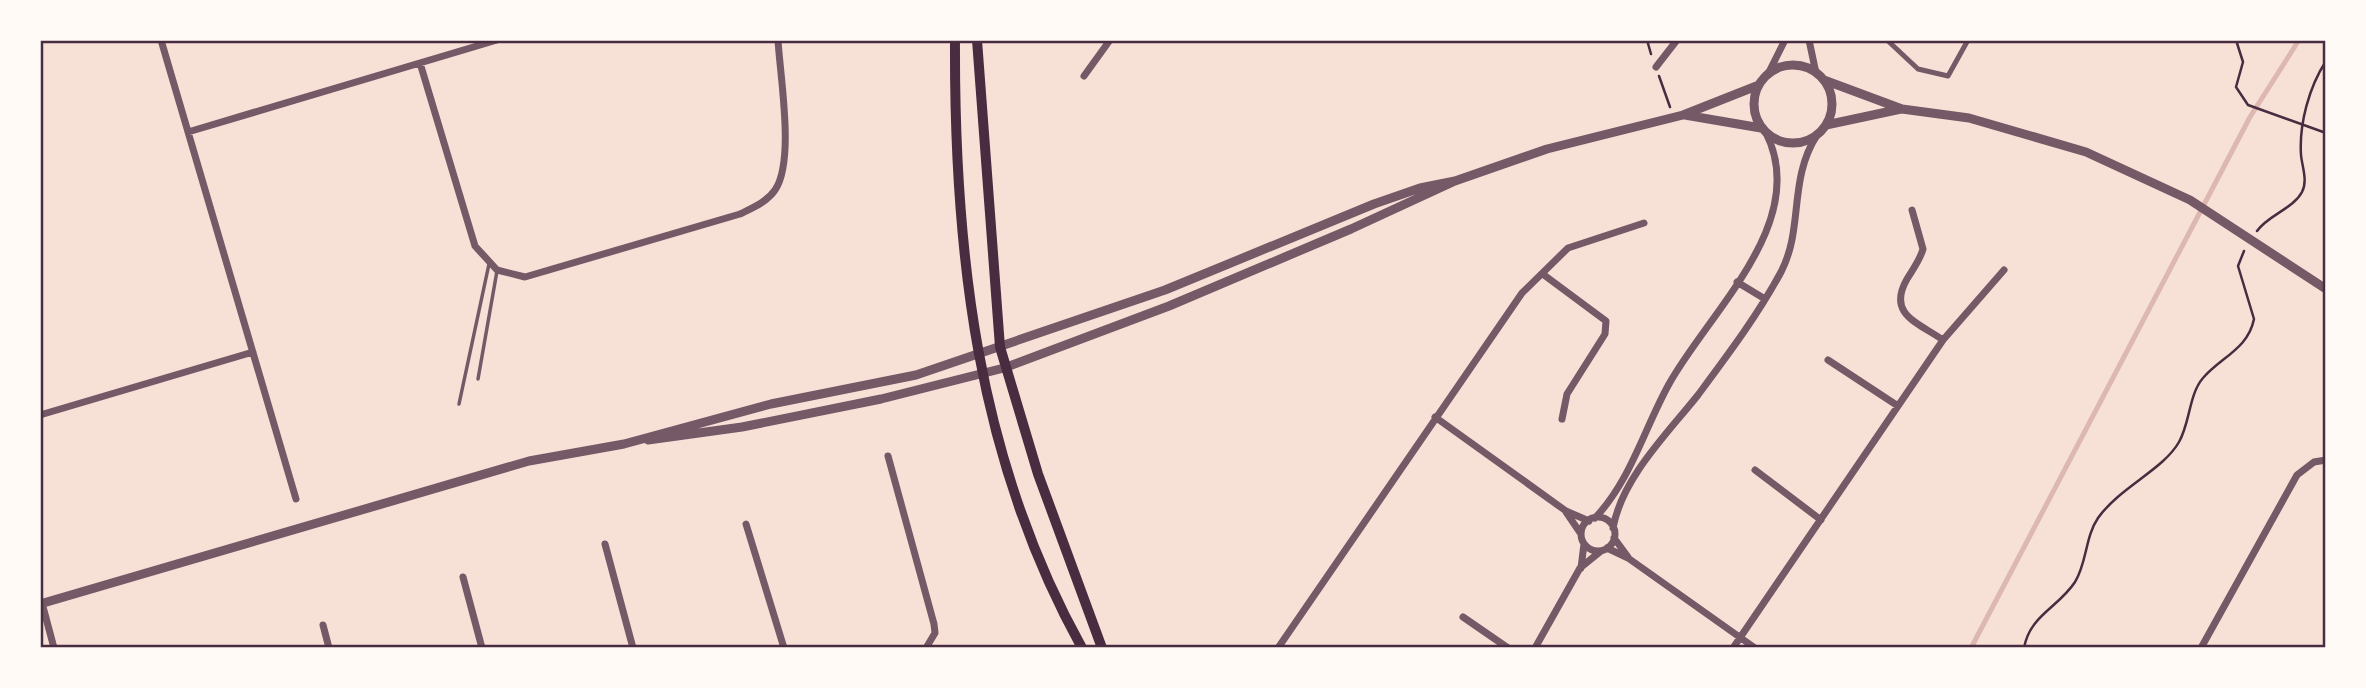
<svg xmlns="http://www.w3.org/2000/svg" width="2366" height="688" font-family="'Asap Condensed',sans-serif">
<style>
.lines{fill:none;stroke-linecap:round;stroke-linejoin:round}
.stream{stroke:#dcb8b0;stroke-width:5}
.path{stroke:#4a2c40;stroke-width:2.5}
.service{stroke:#755966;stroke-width:3.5}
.pedestrian{stroke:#755966;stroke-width:5}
.minor{stroke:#755966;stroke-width:7}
.tertiary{stroke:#755966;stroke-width:9}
.secondary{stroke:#4a2c40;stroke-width:10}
.neatline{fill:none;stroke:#4a2c40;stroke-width:2.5}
</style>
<rect width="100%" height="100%" fill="#f7e1d7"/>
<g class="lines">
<!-- stream -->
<path class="stream" d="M 1971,648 L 2250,117 L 2299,40"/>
<!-- path -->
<path class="path" d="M 1647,40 L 1651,54
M 2224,40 L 2225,40
M 2236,40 L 2243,62 L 2236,87 L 2248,105 L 2326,133
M 1659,76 L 1670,107
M 2257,231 C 2268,215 2293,209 2302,192 C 2308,181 2302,166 2301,155 C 2299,124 2309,87 2326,61
M 2024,648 C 2030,615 2058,608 2075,582 C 2087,563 2085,537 2098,518 C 2120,487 2163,470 2179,442 C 2190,423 2189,394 2203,378 C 2221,357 2248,349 2254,319 L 2238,266 L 2244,251"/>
<!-- service -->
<path class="service" d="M 478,379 L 497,271
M 459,404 L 489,264"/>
<!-- pedestrian -->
<path class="pedestrian" d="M 1887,40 L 1918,69 L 1948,76 L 1968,40"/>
<!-- minor -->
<path class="minor" d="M 161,40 L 296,499
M 1809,40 L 1816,73
M 420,63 L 475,246 L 497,270 L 525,277 L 740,214 C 752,208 767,202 775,190 C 795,161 780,76 778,40
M 1656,67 L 1677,40
M 1768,74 L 1785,40
M 1084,76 L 1110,40
M 188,132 L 497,40
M 1912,210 L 1923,249 C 1920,260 1913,269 1907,279 C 1887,314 1917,322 1943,340
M 1544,275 L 1606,321 L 1605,334 L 1567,394 L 1562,419
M 1737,282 L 1765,299
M 1828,360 L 1898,406
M 40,415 L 253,352
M 1435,417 L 1566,511 L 1589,521
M 888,456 L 934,624 L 935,633 L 926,648
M 1755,470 L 1821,520
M 1566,512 L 1581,534
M1581 534a17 17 0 1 1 34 0a17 17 0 1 1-34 0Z
M 1595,518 C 1631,480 1644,429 1669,384 C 1709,312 1811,222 1766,133
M 746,524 L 784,648
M 1613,528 C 1622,478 1667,434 1698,395 C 1727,356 1758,315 1781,272 C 1804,228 1788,180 1817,135
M 1614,538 L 1628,557
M 605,544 L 633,648
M 1607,548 L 1628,558 L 1755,648
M 1581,568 L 1584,544
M 463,577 L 482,648
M 42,603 L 54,648
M 1463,617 L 1508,648
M 323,625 L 329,648
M 1278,648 L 1522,293 L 1568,248 L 1644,223
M 1535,648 L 1580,568 L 1601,551
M 1733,648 L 1943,340 L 2004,270
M 2201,648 L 2297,475 L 2314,462 L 2326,460"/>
<!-- tertiary -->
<path class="tertiary" d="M1754 104a39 39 0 1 1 78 0a39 39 0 1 1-78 0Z
M 1824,80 L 1902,109 L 1969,118 L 2086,152 L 2190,200 L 2326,289
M 1685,115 L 1761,128
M 1826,125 L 1901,109
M 648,440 L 742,427 L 881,399 L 1004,368 L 1169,306 L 1351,229 L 1455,181 L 1547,149 L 1683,115 L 1759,85
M 40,604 L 529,461 L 624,444 L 771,404 L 916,375 L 1165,290 L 1374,204 L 1420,188 L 1455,181"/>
<!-- secondary -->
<path class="secondary" d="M 955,40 C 954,252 977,459 1082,648
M 977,40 L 1000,347 L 1038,474 L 1102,648"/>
</g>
<!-- border -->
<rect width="2366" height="688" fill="none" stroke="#fffaf5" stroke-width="84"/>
<rect x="42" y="42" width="2282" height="604" class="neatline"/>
</svg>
